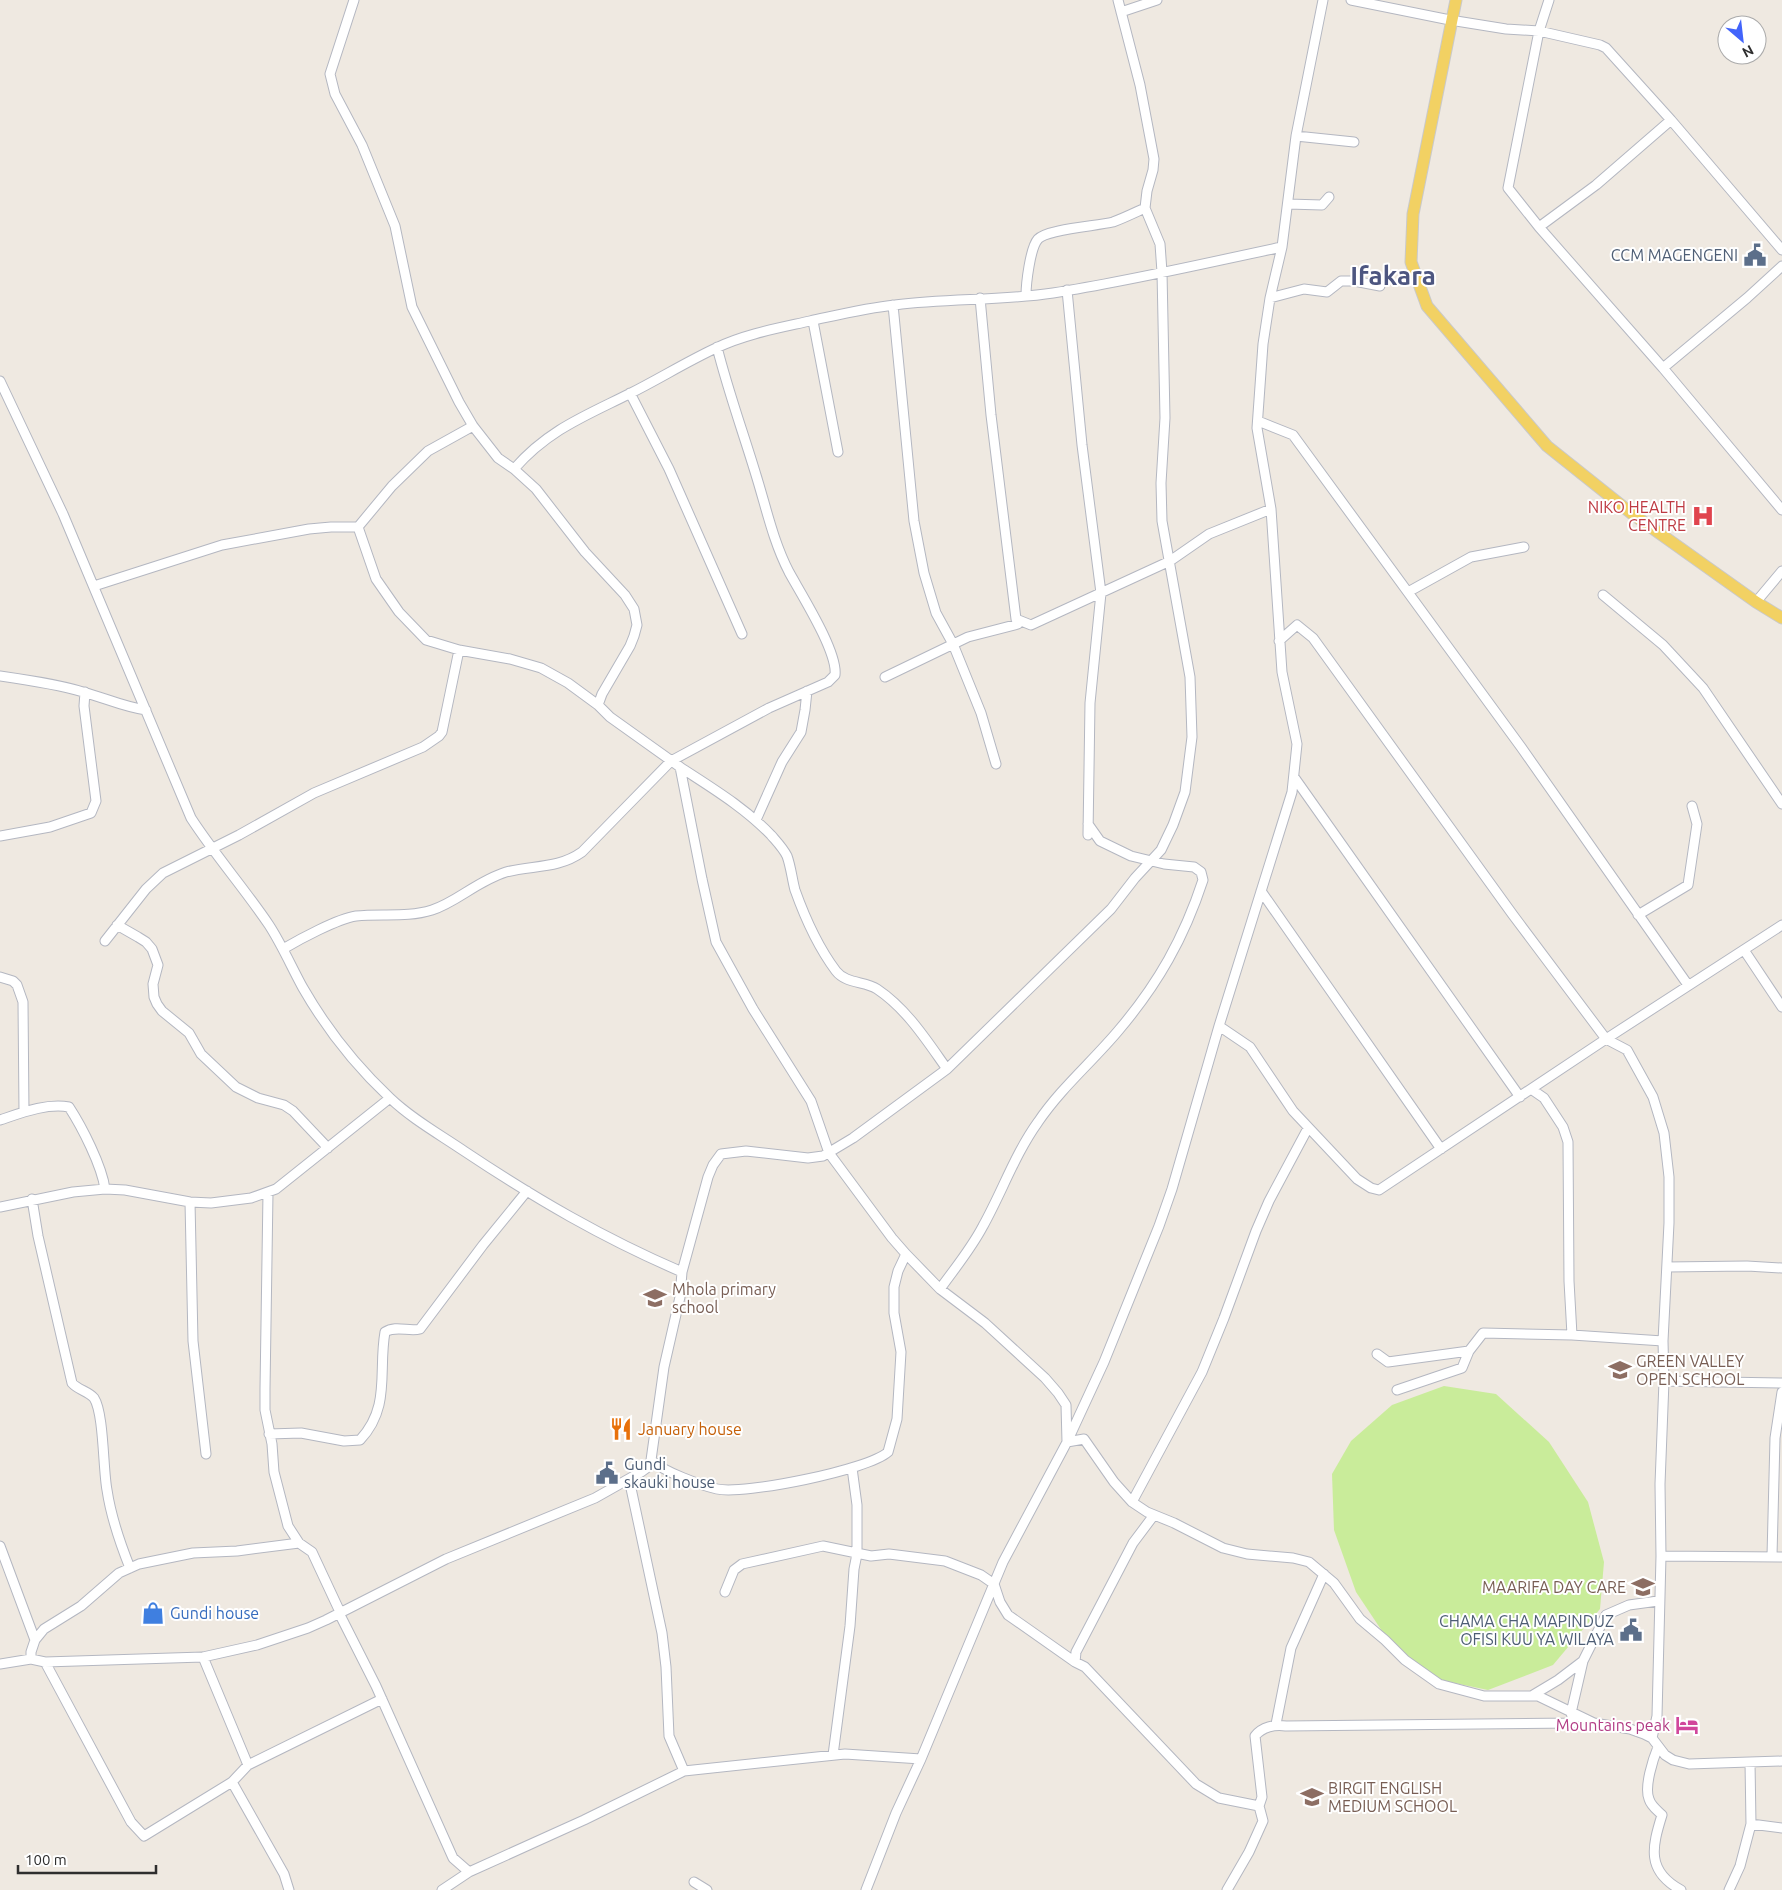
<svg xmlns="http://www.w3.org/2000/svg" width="1782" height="1890" font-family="Ubuntu,sans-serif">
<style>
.pitch{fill:#c9ec9a}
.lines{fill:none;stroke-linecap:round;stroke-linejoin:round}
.minor-casing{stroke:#b4b7c1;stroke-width:11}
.major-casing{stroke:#c9c9c9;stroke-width:13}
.minor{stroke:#fff;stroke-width:9}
.major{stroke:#f2d163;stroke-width:11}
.labels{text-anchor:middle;stroke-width:4;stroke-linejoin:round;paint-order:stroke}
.service-label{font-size:16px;fill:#4e5e75;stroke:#fff;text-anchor:end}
.health-label{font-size:16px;fill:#be3a42;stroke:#fff;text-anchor:end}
.education-label{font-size:16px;fill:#785e54;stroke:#fff;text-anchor:start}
.food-label{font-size:16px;fill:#c56008;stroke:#fff;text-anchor:start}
.shop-label{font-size:16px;fill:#366cbe;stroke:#fff;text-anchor:start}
.hotel-label{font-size:16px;fill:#b23c85;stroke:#fff;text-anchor:end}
.town-label{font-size:26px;font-weight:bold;fill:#4d5680;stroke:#fff}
</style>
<rect width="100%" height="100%" fill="#efe9e1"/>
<!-- pitch -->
<path class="pitch" d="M 1444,1386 L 1496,1394 L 1549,1442 L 1588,1502 L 1604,1562 L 1600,1609 L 1553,1665 L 1488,1690 L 1435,1679 L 1392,1646 L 1356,1592 L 1334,1530 L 1332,1474 L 1351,1441 L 1392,1405 Z"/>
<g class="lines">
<defs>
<path id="minor" d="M 354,0 L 330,74 L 335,94 L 362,145 L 395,226 L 412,307 L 459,402 L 473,426 L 498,458 L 514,469 L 536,489 L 585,552 L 625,595 L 634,609 L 637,625 L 634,636 L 630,646 L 602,694 L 598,705 L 610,717 L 680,767 L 702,879 L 716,942 L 753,1009 L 811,1101 L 829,1153 L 892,1238 L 906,1254 L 940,1289 L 985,1323 L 1045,1378 L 1058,1393 L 1066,1405 L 1067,1442 L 1084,1439 L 1114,1482 L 1132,1502 L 1147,1512 L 1174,1523 L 1223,1548 L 1247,1554 L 1293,1558 L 1309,1562 L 1334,1583 L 1360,1619 L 1385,1640 L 1405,1660 L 1439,1684 L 1484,1696 L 1538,1696 L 1594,1723 L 1630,1729 L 1644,1734 L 1652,1738 L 1665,1755 L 1673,1760 L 1689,1764 L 1782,1761
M 1351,0 L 1450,20 L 1506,29 L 1539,31 L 1600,45 L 1606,48 L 1671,120 L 1782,250
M 1549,0 L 1539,31 L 1508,188 L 1539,227 L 1663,368 L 1782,510
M 1121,12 L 1157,0
M 1296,136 L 1354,142
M 1288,204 L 1322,205 L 1329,197
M 1539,227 L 1596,185 L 1671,120
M 1067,290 L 1082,445 L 1101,593 L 1090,703 L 1088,835
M 1026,296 C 1026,284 1030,248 1038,239 C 1047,229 1097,226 1113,222 C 1124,218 1134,213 1145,208
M 980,298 L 991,415 L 1016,619 L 1031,625 L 1170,561 L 1209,534 L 1271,509
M 1270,298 L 1304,289 L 1327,292 L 1341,281 L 1354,281 L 1380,286
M 893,305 L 914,521 L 924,573 L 936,613 L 953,644 L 981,713 L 996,764
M 813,321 L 838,452
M 1663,368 L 1747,298 L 1782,266
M 0,381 L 63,514 L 191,818 C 215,855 244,888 269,925 C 282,945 292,968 303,988 C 326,1028 357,1067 390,1098 C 412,1119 439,1134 464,1151 C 536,1199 603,1238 682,1272
M 630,393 L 669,469 L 742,634
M 1258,421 L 1293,435 L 1521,747 L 1688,985
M 514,469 C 548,430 585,416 629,394 C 659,379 686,362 716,348 C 745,334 779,328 810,321 C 838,315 866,308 895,305 C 947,298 1001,301 1053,293 C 1130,281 1206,263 1282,247
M 358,527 L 376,579 L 399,612 L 426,640 L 459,650 L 510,659 L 541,668 L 568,683 L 598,705
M 94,586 L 222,545 L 309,529 L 331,527 L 358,527 L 392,486 L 428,451 L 473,426
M 1408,592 L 1471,557 L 1524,547
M 1603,595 L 1663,645 L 1703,688 L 1782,804
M 1756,602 L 1782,571
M 1279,641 L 1297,625 L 1313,638 L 1513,915 L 1606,1039 L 1627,1050 L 1653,1097 L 1664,1133 L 1669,1177 L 1669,1223 L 1663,1341 L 1664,1381 L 1660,1484 L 1661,1556 L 1657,1716 L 1652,1738
M 0,676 C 28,680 56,684 83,692 C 105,698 124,707 146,710
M 885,677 L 968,637 L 1018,624 L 1016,619
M 680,767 C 712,788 744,807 771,835 C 777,842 783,848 787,856 C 791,867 792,879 795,890 C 805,918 818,947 836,971 C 846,984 865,981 877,989 C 907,1009 927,1041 947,1069
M 1294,777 L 1520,1097
M 756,820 L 782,762 L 801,732 L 805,710 L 807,691
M 0,836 L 50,827 L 91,813 L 96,801 L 84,706 L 85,692
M 1261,891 L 1441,1149
M 1638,915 L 1688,885 L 1697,824 L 1692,806
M 117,925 L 138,937 L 146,942 L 152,949 L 158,965 L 153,984 L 154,997 L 157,1004 L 162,1011 L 189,1033 L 201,1054 L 236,1087 L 258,1098 L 284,1105 L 293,1111 L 328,1148
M 105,941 L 146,889 L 163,873 L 239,835 L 314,793 L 423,747 L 439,736 L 442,732 L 459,650
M 283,949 C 300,939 337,919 356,916 C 381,913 407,918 432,910 C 457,902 477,881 506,872 C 533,865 558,869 582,852 L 671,761 L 769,708 L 828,682 L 835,675 C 838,652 801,594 789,572 C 773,541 766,507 756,475 C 743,432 728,391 717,347
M 1744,950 L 1782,1007
M 0,977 L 13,981 L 17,985 L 23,1002 L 24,1112
M 1219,1026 L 1250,1047 L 1293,1111 L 1357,1179 L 1371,1188 L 1379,1190 L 1606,1039 L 1782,925
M 1531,1089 L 1544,1098 L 1563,1127 L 1568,1142 L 1569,1281 L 1572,1335
M 0,1120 C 21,1113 46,1103 69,1107 C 82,1127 102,1166 105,1189
M 268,1193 L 265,1389 L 265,1410 L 272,1444 L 274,1472 L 288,1526 L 299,1543 L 312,1552 L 340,1612
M 32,1199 L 38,1236 L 72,1383 C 78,1390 88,1391 94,1398 C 104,1413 103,1470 107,1490 C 111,1517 120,1543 130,1568
M 190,1202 L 193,1341 L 206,1454
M 0,1207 L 73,1192 L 105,1189 L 125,1190 L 190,1202 L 211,1203 L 251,1198 L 276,1189 L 390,1098
M 1667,1267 L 1747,1266 L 1782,1268
M 940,1289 C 955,1268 971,1249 983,1226 C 1002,1192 1015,1154 1038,1122 C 1061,1088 1092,1062 1118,1031 C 1158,984 1184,938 1203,880 L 1201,872 L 1194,867 L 1164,864 L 1131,856 L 1100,841 L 1088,824
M 1377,1354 L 1388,1362 L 1469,1351
M 1664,1381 L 1782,1383
M 1397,1390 L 1462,1368 L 1469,1351 L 1483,1333 L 1572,1335 L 1663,1341
M 269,1434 L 301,1433 L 344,1441 L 360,1440 C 391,1407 378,1371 385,1332 C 396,1325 409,1332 420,1329 L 483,1245 L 527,1191
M 651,1460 C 664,1472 700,1485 717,1489 C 744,1495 868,1470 888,1452 L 897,1419 L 901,1352 L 894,1313 L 894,1287 L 898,1271 L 906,1254
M 629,1479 L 662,1633 L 666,1667 L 669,1736 L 684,1771
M 1132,1502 L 1202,1372 L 1224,1318 L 1256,1231 L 1269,1201 L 1308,1128
M 0,1546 L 35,1640
M 1661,1556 L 1782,1557
M 1772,1556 L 1775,1438 L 1782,1392
M 725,1592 L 734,1570 L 742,1564 L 823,1546 L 871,1556 L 889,1554 L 945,1561 L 981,1575 L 994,1584 L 1000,1602 L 1008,1615 L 1075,1662 L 1085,1667 L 1196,1784 L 1219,1798 L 1259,1806
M 339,1613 L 376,1686 L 453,1858 L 469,1872 L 584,1820 L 684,1771 L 845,1754 L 921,1759
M 203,1657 L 248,1765
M 31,1659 L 31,1652 L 35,1640 L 44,1629 L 81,1606 L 119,1573 L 139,1564 L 193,1553 L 237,1551 L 299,1543
M 45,1662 L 131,1822 L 144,1836 L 232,1782 L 248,1765 L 382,1699
M 1075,1662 L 1076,1652 L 1133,1543 L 1154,1515
M 0,1664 L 31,1659 L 45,1662 L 203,1657 L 257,1645 L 308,1628 L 326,1620 L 446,1559 L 595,1498 L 641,1472 L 648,1467 L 651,1460 L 664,1367 L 680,1297 L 682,1272 L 708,1177 L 713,1165 L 721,1154 L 746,1151 L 808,1158 L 823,1156 L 853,1138 L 947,1069 L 1111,909 L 1135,878 L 1161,850 L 1173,825 L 1185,792 L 1192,737 L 1190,677 L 1162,521 L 1161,483 L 1165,418 L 1162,272 L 1160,244 L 1145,208 L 1147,191 L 1153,170 L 1154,159 L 1140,85 L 1118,0
M 1533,1695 L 1558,1680 L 1583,1661
M 1276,1724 L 1291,1648 L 1324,1574
M 1658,1747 C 1653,1759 1644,1787 1649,1799 C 1651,1806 1657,1810 1662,1815 C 1652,1847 1646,1871 1681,1890
M 833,1755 L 850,1626 L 854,1569 L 857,1554 L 857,1505 L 852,1468
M 232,1782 L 284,1874 L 289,1890
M 1751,1824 L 1782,1828
M 694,1882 L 707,1890
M 442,1890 L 469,1872
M 866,1890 L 896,1813 L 921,1759 L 1003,1562 L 1067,1442 L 1104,1362 L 1159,1226 L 1172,1189 L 1219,1026 L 1292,792 L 1297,744 L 1282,672 L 1271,509 L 1257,428 L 1263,344 L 1270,298 L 1282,247 L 1296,136 L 1323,0
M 1227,1890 L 1249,1852 L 1263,1821 L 1259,1806 L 1262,1797 L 1255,1736 C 1262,1727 1275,1724 1286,1726 L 1574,1723 L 1571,1713 L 1583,1661 L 1606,1615 L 1629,1605 L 1658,1601
M 1729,1890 L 1740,1866 L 1751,1824 L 1750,1762"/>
<path id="major" d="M 1456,0 L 1413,214 L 1411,262 L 1427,306 L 1547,446 L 1631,513 L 1756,602 L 1782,618"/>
</defs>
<!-- minor casing -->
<use href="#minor" class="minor-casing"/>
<!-- major casing -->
<use href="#major" class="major-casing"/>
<!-- minor -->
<use href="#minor" class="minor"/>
<!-- major -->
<use href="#major" class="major"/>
</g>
<!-- icons -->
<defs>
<symbol id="civic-bare" viewBox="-9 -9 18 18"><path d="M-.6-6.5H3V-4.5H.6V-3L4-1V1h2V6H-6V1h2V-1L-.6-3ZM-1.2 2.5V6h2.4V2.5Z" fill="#5c6f8a" stroke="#fff" stroke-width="2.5" paint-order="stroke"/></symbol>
<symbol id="hospital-bare" viewBox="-9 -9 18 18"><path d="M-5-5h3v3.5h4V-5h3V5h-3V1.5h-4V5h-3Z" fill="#e0444e" stroke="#fff" stroke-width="2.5" paint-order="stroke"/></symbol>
<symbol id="school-bare" viewBox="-9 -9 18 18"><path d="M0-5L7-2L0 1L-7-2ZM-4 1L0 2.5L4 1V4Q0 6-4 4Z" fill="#8d6e63" stroke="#fff" stroke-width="2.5" paint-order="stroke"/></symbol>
<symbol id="restaurant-bare" viewBox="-9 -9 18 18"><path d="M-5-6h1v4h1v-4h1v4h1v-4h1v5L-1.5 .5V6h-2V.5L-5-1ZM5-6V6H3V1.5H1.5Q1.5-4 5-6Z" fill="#e8710a" stroke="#fff" stroke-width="2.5" paint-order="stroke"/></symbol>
<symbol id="shop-bare" viewBox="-9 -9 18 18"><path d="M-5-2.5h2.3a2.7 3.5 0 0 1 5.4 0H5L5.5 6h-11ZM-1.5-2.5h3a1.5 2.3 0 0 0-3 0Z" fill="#3f7fe0" stroke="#fff" stroke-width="2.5" paint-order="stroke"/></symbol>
<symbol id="hotel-bare" viewBox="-9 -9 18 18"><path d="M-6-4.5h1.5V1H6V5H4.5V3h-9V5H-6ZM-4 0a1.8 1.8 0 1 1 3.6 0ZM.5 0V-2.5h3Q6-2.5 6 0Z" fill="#d1479c" stroke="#fff" stroke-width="2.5" paint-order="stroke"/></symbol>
</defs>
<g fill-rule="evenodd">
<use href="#civic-bare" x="1739" y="239" width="32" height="32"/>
<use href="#hospital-bare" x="1687" y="500" width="32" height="32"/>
<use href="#school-bare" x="639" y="1282" width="32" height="32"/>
<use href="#school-bare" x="1604" y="1354" width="32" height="32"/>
<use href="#restaurant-bare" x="605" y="1413" width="32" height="32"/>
<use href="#civic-bare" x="591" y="1457" width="32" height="32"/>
<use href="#school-bare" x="1627" y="1571" width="32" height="32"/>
<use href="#shop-bare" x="137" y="1597" width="32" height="32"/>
<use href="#civic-bare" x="1615" y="1614" width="32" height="32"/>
<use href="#hotel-bare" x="1671" y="1709" width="32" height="32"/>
<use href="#school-bare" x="1296" y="1781" width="32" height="32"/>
</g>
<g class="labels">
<!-- service labels -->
<g class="service-label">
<text x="1738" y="261">CCM MAGENGENI</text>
<text x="624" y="1470" text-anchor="start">Gundi<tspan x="624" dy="18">skauki house</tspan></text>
<text x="1614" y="1627">CHAMA CHA MAPINDUZ<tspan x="1614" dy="18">OFISI KUU YA WILAYA</tspan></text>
</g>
<!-- health labels -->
<g class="health-label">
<text x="1686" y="513">NIKO HEALTH<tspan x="1686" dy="18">CENTRE</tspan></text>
</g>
<!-- education labels -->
<g class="education-label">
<text x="672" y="1295">Mhola primary<tspan x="672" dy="18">school</tspan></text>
<text x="1636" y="1367">GREEN VALLEY<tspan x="1636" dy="18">OPEN SCHOOL</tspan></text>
<text x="1626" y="1593" text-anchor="end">MAARIFA DAY CARE</text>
<text x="1328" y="1794">BIRGIT ENGLISH<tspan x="1328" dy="18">MEDIUM SCHOOL</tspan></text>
</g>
<!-- food labels -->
<g class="food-label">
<text x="638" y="1435">January house</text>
</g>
<!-- shop labels -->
<g class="shop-label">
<text x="170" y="1619">Gundi house</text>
</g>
<!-- hotel labels -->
<g class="hotel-label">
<text x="1670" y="1731">Mountains peak</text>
</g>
<!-- town labels -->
<g class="town-label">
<text x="1393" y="285">Ifakara</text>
</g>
</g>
<!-- north arrow -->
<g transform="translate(1742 40) rotate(152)"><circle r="24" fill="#ffffff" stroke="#ababab"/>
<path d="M0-4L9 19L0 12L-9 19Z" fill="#4264fb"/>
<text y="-8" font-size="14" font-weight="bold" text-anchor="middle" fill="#2e2e2e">N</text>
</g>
<!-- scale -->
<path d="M18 1865v8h138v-8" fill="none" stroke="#2e2e2e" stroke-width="2.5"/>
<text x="25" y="1865" font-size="15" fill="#2e2e2e" stroke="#ffffff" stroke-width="4" paint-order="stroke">100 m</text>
</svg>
